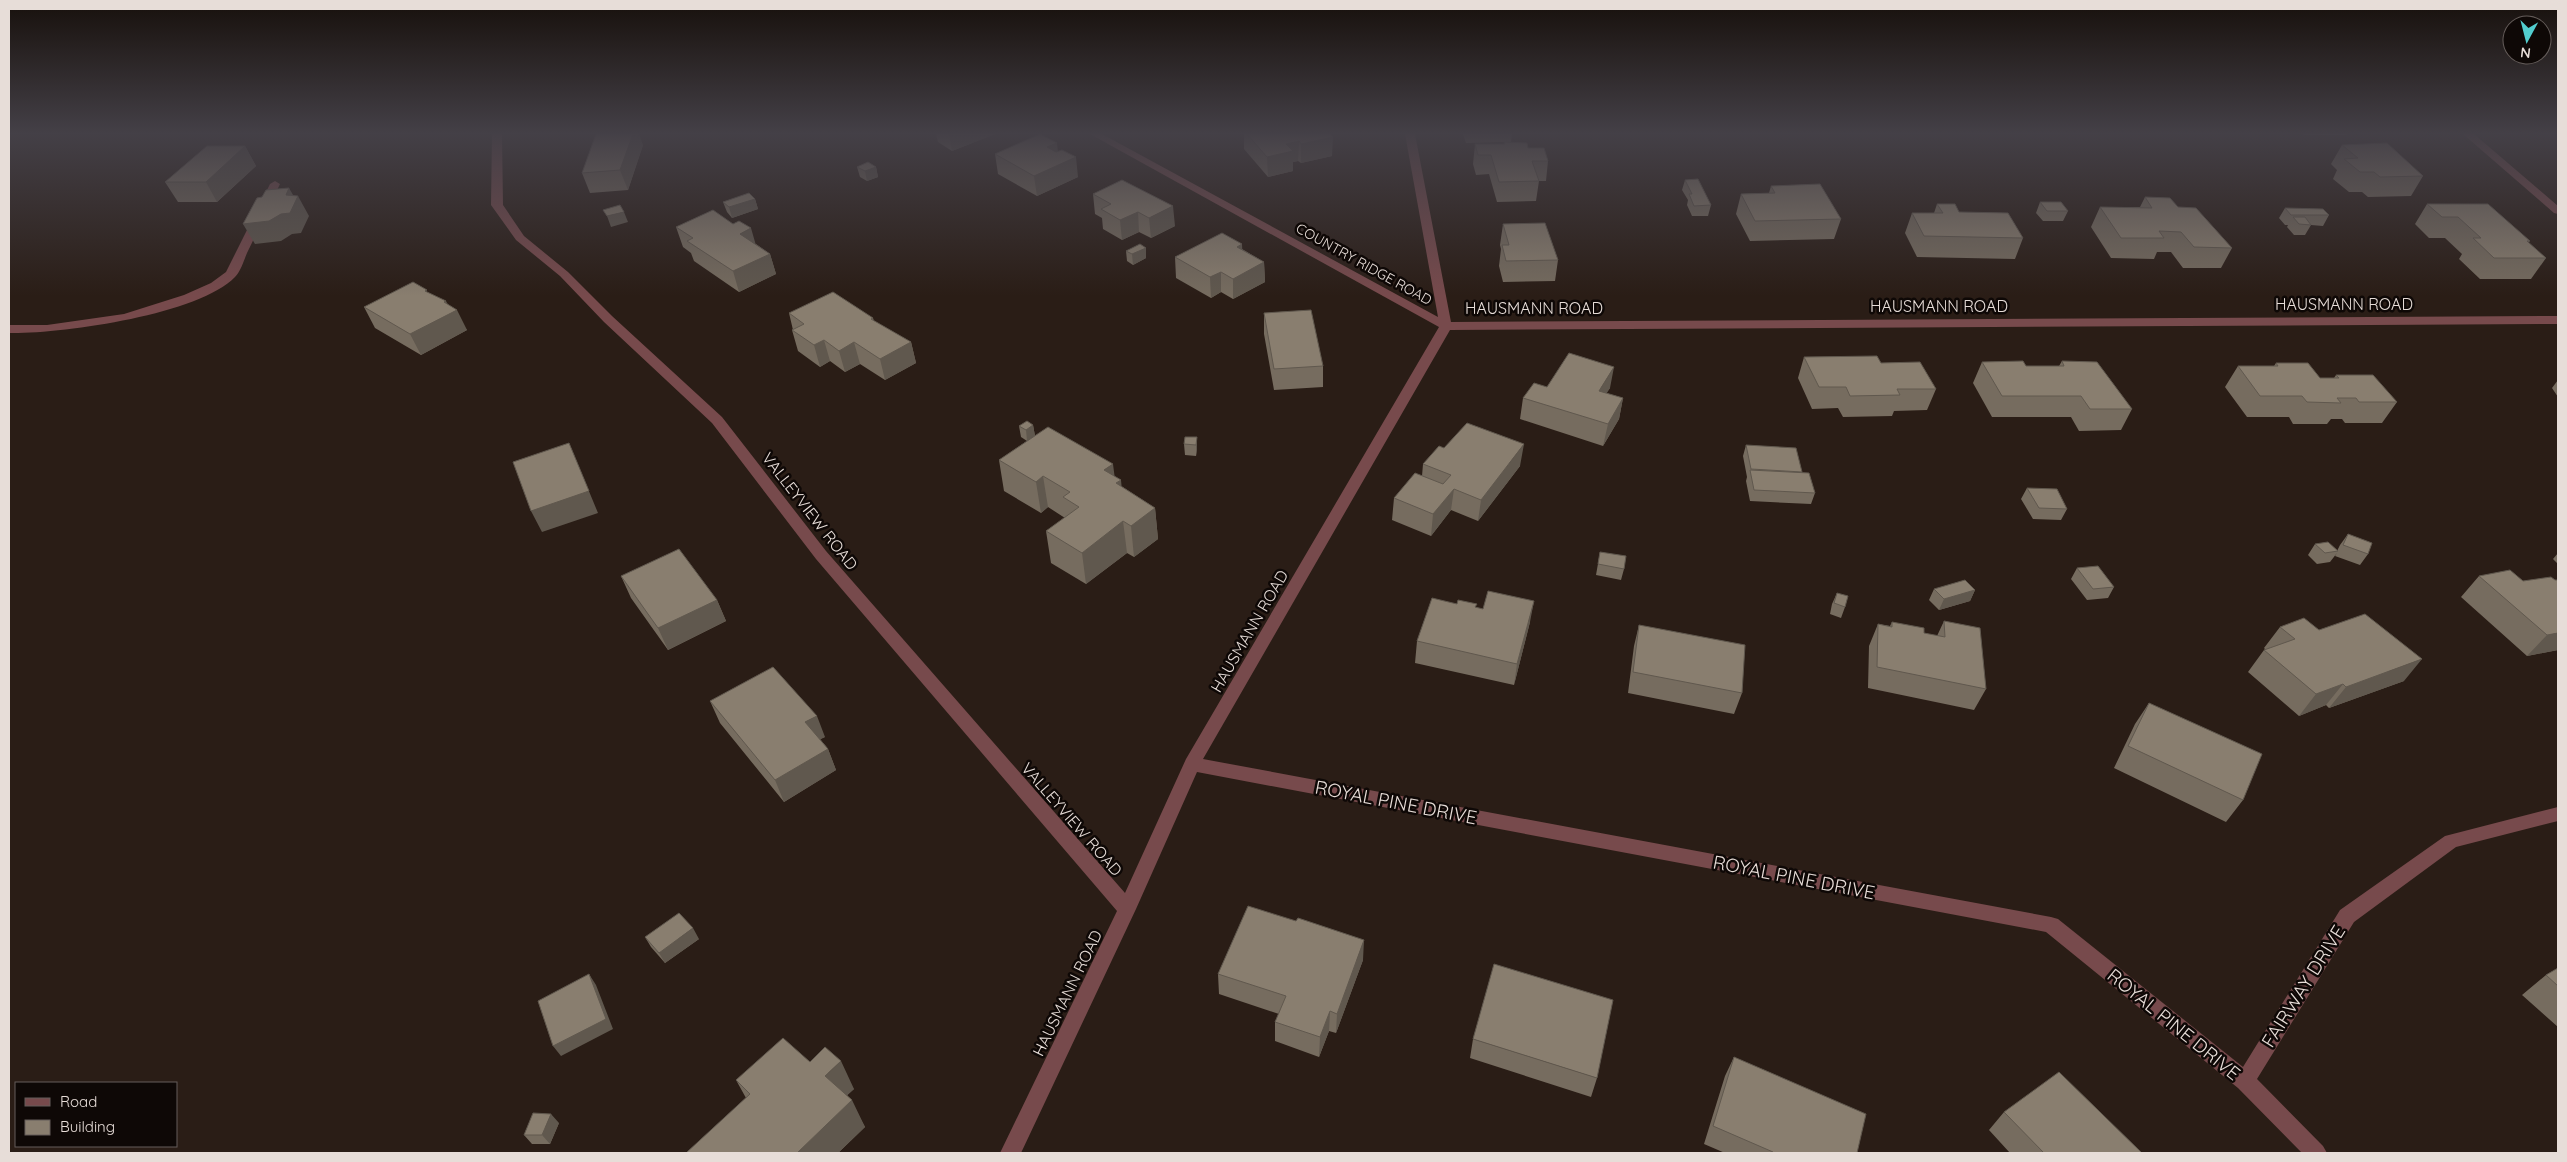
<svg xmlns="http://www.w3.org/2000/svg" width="2567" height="1162" font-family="Quicksand,sans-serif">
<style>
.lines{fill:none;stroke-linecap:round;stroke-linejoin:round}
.minor{fill:#774a4c;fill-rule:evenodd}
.wall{fill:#766c5f}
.shaded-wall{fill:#60584e}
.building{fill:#897e6f;stroke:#60584e}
.labels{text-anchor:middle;stroke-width:5;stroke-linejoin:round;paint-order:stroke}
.far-street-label{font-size:14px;fill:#e7ddd8;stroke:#0e0806}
.street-label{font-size:16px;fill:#e7ddd8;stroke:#0e0806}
.near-street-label{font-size:19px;fill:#e7ddd8;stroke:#0e0806}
</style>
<rect width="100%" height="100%" fill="#2a1d16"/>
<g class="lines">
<!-- minor -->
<path class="minor" d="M 492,134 L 502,134 L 503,205 L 524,236 L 568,272 L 612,316 L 722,417 L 826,551 L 1125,893 L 1186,759 L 1439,327 L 1090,134 L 1102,134 L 1438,317 L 1405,134 L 1415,134 L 1451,322 L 2558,316 L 2558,324 L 1450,330 L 1203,759 L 2051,917 L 2058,919 L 2243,1067 L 2340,910 L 2445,836 L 2558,807 L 2558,821 L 2456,847 L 2354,922 L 2257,1079 L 2323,1146 L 2327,1153 L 2302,1153 L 2238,1088 L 2046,932 L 1197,772 L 1136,909 L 1021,1153 L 1000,1153 L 1117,911 L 816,559 L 712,423 L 604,322 L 560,276 L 516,240 L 491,205 Z
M 2463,134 L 2474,134 L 2558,206 L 2558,214 L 2554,213 Z
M 275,181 L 280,184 C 269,207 258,230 247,253 C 244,260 241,271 235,277 C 198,315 61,334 9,333 L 9,325 L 47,325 L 124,314 L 184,295 L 211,283 L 226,272 L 270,184 Z"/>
</g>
<!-- wall -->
<path class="wall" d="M 936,134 L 995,134 L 952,151 L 938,142 Z
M 1244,134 L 1330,134 L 1332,156 L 1301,163 L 1298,161 L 1293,162 L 1293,171 L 1268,177 L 1244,149 Z
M 1463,134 L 1512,134 L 1511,142 L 1466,143 Z
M 2303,134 L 2348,134 L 2347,135 L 2304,135 Z
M 1504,142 L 1528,148 L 1548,161 L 1546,181 L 1539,181 L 1536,201 L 1497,202 L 1489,174 L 1476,175 L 1473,164 L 1475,144 L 1504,144 Z
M 643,145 L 628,190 L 590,193 L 582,173 Z
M 2342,145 L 2423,176 L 2411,196 L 2368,197 L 2362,192 L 2349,192 L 2333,179 L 2337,170 L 2331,164 Z
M 245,146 L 256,166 L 217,202 L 178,202 L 165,182 Z
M 1058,151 L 1078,177 L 1037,196 L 998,174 L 995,154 Z
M 857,167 L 876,167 L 878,177 L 867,181 L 860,177 Z
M 1685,180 L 1711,205 L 1708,216 L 1692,216 L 1687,205 L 1688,200 L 1682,190 Z
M 1771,186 L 1841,219 L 1834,239 L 1750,241 L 1736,214 L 1741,194 L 1769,193 Z
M 1093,194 L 1175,226 L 1151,238 L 1139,232 L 1122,240 L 1103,229 L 1102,218 L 1095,214 Z
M 2145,197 L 2178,207 L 2232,248 L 2221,268 L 2183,268 L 2171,252 L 2157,252 L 2154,259 L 2111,258 L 2091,227 L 2100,207 L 2140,207 Z
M 755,199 L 758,209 L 732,218 L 727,212 L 723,202 Z
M 2040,202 L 2068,211 L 2063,221 L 2043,221 L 2036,213 Z
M 1937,204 L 2023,238 L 2015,259 L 1917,257 L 1905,233 L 1912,213 L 1934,213 Z
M 2427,204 L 2530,241 L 2528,243 L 2546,258 L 2531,279 L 2480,279 L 2459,259 L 2462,254 L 2445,238 L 2429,238 L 2415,224 Z
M 2285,208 L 2329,215 L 2323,226 L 2311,225 L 2305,235 L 2294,235 L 2287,227 L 2288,225 L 2285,225 L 2279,218 Z
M 1503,224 L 1558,260 L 1555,281 L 1503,282 L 1499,266 L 1501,249 L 1500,245 Z
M 676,227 L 756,244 L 770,254 L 776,274 L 739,292 L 694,261 L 691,253 L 683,247 Z
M 1242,244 L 1242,249 L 1264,262 L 1265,282 L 1233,299 L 1221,292 L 1211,298 L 1176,278 L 1175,257 Z
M 1146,248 L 1146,258 L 1133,265 L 1127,261 L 1126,251 Z
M 429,293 L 467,330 L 421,355 L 375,328 L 364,307 Z
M 789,313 L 873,318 L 874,321 L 911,342 L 916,363 L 885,380 L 860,364 L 845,372 L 830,361 L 820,367 L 798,351 L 792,330 L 793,330 Z
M 1264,313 L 1323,366 L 1323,387 L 1274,390 L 1264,334 Z
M 1804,357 L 1881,363 L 1936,389 L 1927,410 L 1894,411 L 1892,416 L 1843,417 L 1838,408 L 1812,409 L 1798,378 Z
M 2062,361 L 2132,409 L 2121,430 L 2079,431 L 2071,417 L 1992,417 L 1973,383 L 1982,362 L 2026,366 L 2059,366 Z
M 2276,363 L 2320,378 L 2334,378 L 2336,375 L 2397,402 L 2382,423 L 2345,423 L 2342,419 L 2331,419 L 2327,424 L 2293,424 L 2289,417 L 2247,417 L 2225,387 L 2238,366 L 2274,366 Z
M 2558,380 L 2558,397 L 2552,388 Z
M 1547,387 L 1610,388 L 1606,393 L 1623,398 L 1619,419 L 1603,446 L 1520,419 L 1523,398 Z
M 1033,425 L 1035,436 L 1121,480 L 1121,486 L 1155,508 L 1158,539 L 1134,557 L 1127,553 L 1086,584 L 1051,563 L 1046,531 L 1065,518 L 1048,507 L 1041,513 L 1004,491 L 999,460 L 1027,441 L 1021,437 L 1019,426 Z
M 1197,437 L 1197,448 L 1196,456 L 1185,455 L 1184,444 Z
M 1746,445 L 1802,472 L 1802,473 L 1815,493 L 1811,504 L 1750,501 L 1746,481 L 1747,477 L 1743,456 Z
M 1444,448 L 1520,466 L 1478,521 L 1451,510 L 1431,536 L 1392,520 L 1394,498 L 1422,476 L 1423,464 Z
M 2027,488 L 2067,509 L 2061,520 L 2033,519 L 2021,499 Z
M 2348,534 L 2368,554 L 2360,565 L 2335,556 L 2337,553 L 2330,562 L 2317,564 L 2308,555 L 2315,544 L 2337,551 L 2340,545 Z
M 1600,552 L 1624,569 L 1621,580 L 1596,575 Z
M 2558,553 L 2558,564 L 2553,559 Z
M 2077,568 L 2114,587 L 2108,598 L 2087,600 L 2071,579 Z
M 621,576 L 717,600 L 726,621 L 668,650 L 631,598 Z
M 2479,576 L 2523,581 L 2558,650 L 2527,656 L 2461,597 Z
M 1934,589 L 1975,590 L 1970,601 L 1939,610 L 1929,600 Z
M 1837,593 L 1845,607 L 1841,618 L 1830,614 L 1832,604 Z
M 1476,608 L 1530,622 L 1514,685 L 1415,663 L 1417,641 Z
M 1944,621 L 1986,689 L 1974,710 L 1868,688 L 1869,646 L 1878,624 L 1890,626 L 1892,622 L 1924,633 L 1937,636 Z
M 1639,625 L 1742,693 L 1734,714 L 1628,693 L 1634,646 Z
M 2280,627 L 2319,630 L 2404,681 L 2329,708 L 2326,705 L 2299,716 L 2248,672 L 2264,650 L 2266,650 L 2264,648 Z
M 710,701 L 825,737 L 820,739 L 828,749 L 836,770 L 784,802 L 720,723 Z
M 2149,703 L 2243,800 L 2226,822 L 2114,768 L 2135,724 Z
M 645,937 L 699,939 L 665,963 L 651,947 Z
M 1363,960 L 1336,1033 L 1329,1031 L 1319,1057 L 1275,1041 L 1275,1022 L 1279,1014 L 1219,994 L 1218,974 Z
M 2558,968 L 2558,1027 L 2522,995 L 2546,975 Z
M 1473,1039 L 1597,1078 L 1591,1097 L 1470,1058 Z
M 1734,1057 L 1857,1153 L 1725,1153 L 1704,1144 L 1725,1076 Z
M 810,1062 L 854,1089 L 847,1095 L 865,1127 L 838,1153 L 686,1153 L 746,1098 L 736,1080 Z
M 2004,1112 L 2142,1153 L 2010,1153 L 1989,1130 Z
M 559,1123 L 550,1144 L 532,1144 L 524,1135 Z"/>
<!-- shaded-wall -->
<path class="shaded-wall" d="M 633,134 L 639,134 L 643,145 L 628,190 L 620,170 Z
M 949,134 L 995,134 L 952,151 Z
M 1333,137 L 1332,156 L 1301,163 L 1301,144 Z
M 1299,141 L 1298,161 L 1293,162 L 1293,171 L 1268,177 L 1267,157 L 1286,144 Z
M 1057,143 L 1059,162 L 1047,147 Z
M 245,146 L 256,166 L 217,202 L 206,182 Z
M 1076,157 L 1078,177 L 1037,196 L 1034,176 Z
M 876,167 L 878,177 L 867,181 L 865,171 Z
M 289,188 L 296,200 L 298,196 L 309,216 L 301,233 L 292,234 L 281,241 L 255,244 L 243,224 L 281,214 L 286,195 Z
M 755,199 L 758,209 L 732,218 L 729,207 Z
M 1173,206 L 1175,226 L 1151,238 L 1149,218 Z
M 624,212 L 628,222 L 611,227 L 607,216 Z
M 1138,212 L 1139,232 L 1122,240 L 1120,220 Z
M 751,228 L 757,249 L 740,234 Z
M 1242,244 L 1243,264 L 1237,247 Z
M 1146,248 L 1146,258 L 1133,265 L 1132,254 Z
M 770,254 L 776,274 L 739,292 L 733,271 Z
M 1264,262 L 1265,282 L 1233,299 L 1233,279 Z
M 1221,272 L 1221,292 L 1211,298 L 1210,277 Z
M 446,301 L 452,312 L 457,310 L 467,330 L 421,355 L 410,334 L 444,302 Z
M 824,340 L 830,361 L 820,367 L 814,345 Z
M 854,342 L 860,364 L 845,372 L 839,351 Z
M 911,342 L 916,363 L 885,380 L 880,359 Z
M 1614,367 L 1610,388 L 1595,412 L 1599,391 Z
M 1623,398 L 1619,419 L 1603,446 L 1608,424 Z
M 1033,425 L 1035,436 L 1027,441 L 1026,430 Z
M 1197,437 L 1197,448 L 1196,456 L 1196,445 Z
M 569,443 L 598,513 L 542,532 L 531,511 Z
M 1524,444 L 1520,466 L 1478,521 L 1481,500 Z
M 1113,464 L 1117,495 L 1104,470 Z
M 1043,476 L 1048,507 L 1041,513 L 1036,482 Z
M 1121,480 L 1124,511 L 1116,483 Z
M 1454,489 L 1451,510 L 1431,536 L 1433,514 Z
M 1155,508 L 1158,539 L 1134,557 L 1131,526 Z
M 1123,521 L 1127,553 L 1086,584 L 1082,553 Z
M 1975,590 L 1970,601 L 1939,610 L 1944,599 Z
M 717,600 L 726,621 L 668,650 L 658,628 Z
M 1534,601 L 1530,622 L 1514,685 L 1517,664 Z
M 2558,633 L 2558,650 L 2527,656 L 2547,635 Z
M 2422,659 L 2404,681 L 2329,708 L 2346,687 Z
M 2343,684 L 2326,705 L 2299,716 L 2316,694 Z
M 817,716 L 825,737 L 813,743 L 805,722 Z
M 828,749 L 836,770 L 784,802 L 775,780 Z
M 693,928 L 699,939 L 665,963 L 659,953 Z
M 1364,940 L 1363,960 L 1336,1033 L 1337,1014 Z
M 589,974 L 596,985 L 613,1029 L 561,1056 L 553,1046 Z
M 1330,1011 L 1329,1031 L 1319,1057 L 1320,1037 Z
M 841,1061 L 854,1089 L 839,1103 L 825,1076 Z
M 852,1100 L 865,1127 L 838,1153 L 797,1153 Z
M 551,1114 L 559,1123 L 550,1144 L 542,1135 Z"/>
<!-- building -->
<path class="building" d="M 596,134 L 633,134 L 620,170 L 582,173 Z
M 1040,134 L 1057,143 L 1047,147 L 1056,152 L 1062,150 L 1076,157 L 1034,176 L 995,154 Z
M 1247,134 L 1330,134 L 1333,137 L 1301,144 L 1299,141 L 1286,144 L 1293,151 L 1267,157 Z
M 1504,142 L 1527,143 L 1528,148 L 1544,148 L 1548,161 L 1532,161 L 1539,181 L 1499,182 L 1491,155 L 1478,155 L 1475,144 L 1505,144 Z
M 2387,143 L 2423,176 L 2380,177 L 2374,172 L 2360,172 L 2344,159 L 2358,158 L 2342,145 Z
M 207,146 L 245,146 L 206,182 L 165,182 Z
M 868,162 L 876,167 L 865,171 L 857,167 Z
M 1698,179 L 1711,205 L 1694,206 L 1689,194 L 1692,194 L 1685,180 Z
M 1122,180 L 1173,206 L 1149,218 L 1138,212 L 1120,220 L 1101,209 L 1111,204 L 1093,194 Z
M 1820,184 L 1841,219 L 1755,221 L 1741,194 L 1775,193 L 1771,186 Z
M 289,188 L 286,195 L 298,196 L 290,213 L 281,214 L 269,221 L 243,224 L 257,198 L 262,197 L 266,190 Z
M 749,193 L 755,199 L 729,207 L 723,202 Z
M 2145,197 L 2170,198 L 2178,207 L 2196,208 L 2232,248 L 2194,247 L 2181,232 L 2159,231 L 2164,238 L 2121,238 L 2100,207 L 2152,208 Z
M 2040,202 L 2061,202 L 2068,211 L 2047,211 Z
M 1937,204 L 1955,204 L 1959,212 L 2008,213 L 2023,238 L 1924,236 L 1912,213 L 1943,213 Z
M 2427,204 L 2488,204 L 2530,241 L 2527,241 L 2546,258 L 2494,258 L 2473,238 L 2481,238 L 2458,217 L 2442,217 Z
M 620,205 L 624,212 L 607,216 L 603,210 Z
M 2285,208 L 2323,209 L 2329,215 L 2291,215 Z
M 713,210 L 733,224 L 739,221 L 751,228 L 740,234 L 770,254 L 733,271 L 687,241 L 693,238 L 676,227 Z
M 2293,217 L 2305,217 L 2311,225 L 2299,224 Z
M 1545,223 L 1558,260 L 1506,261 L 1502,245 L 1509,245 L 1503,224 Z
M 1222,233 L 1242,244 L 1237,247 L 1264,262 L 1233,279 L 1221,272 L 1210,277 L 1175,257 Z
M 1140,244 L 1146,248 L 1132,254 L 1126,251 Z
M 413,282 L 427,290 L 425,291 L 446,301 L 444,302 L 457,310 L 410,334 L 364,307 Z
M 833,292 L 873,318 L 871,319 L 911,342 L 880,359 L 854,342 L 839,351 L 824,340 L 814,345 L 792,330 L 804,324 L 789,313 Z
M 1311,310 L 1323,366 L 1274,369 L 1264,313 Z
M 1569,353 L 1614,367 L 1599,391 L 1623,398 L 1608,424 L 1523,398 L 1534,383 L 1547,387 Z
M 1877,356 L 1881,363 L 1920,362 L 1936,389 L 1897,389 L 1900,395 L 1850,396 L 1846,387 L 1819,387 L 1804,357 Z
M 2023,361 L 2026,366 L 2064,366 L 2062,361 L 2097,362 L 2132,409 L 2090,409 L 2081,396 L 2002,396 L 1982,362 Z
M 2276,363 L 2308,363 L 2320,378 L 2339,378 L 2336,375 L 2373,375 L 2397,402 L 2359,402 L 2356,398 L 2337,398 L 2341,403 L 2307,402 L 2302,396 L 2260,396 L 2238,366 L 2278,366 Z
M 1027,421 L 1033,425 L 1026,430 L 1019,426 Z
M 1467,423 L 1524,444 L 1481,500 L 1454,489 L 1433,514 L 1394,498 L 1415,473 L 1443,484 L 1451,475 L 1423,464 L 1439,446 L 1444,448 Z
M 1048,427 L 1113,464 L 1104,470 L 1121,480 L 1116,483 L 1155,508 L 1131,526 L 1123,521 L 1082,553 L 1046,531 L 1079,507 L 1063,497 L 1070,492 L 1043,476 L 1036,482 L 999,460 Z
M 1185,437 L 1197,437 L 1196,445 L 1184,444 Z
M 569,443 L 589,491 L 531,511 L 513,462 Z
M 1746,445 L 1796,448 L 1802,472 L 1751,469 Z
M 1750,470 L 1809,473 L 1815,493 L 1754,490 Z
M 2027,488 L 2057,489 L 2067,509 L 2039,508 Z
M 2348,534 L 2372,543 L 2368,554 L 2343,545 Z
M 2328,542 L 2338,551 L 2325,553 L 2315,544 Z
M 679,549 L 717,600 L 658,628 L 621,576 Z
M 1600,552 L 1626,556 L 1624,569 L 1598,564 Z
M 2098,566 L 2114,587 L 2093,589 L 2077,568 Z
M 2510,570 L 2523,581 L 2551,577 L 2555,580 L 2558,580 L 2558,633 L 2547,635 L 2479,576 Z
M 1965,580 L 1975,590 L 1944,599 L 1934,589 Z
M 1488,591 L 1534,601 L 1517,664 L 1417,641 L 1432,598 L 1457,604 L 1458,600 L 1477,604 L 1475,607 L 1483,609 Z
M 1837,593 L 1848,596 L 1845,607 L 1834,603 Z
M 2365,614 L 2422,659 L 2346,687 L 2343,684 L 2316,694 L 2264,650 L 2295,639 L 2280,627 L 2304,618 L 2319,630 Z
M 1944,621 L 1980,628 L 1986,689 L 1877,667 L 1878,624 L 1892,627 L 1892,622 L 1924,628 L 1924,633 L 1945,637 Z
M 1639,625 L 1745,645 L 1742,693 L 1633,672 Z
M 773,667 L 817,716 L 805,722 L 828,749 L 775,780 L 710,701 Z
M 2149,703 L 2262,754 L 2243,800 L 2128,746 Z
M 1248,906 L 1296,921 L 1298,918 L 1364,940 L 1337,1014 L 1330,1011 L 1320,1037 L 1275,1022 L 1286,996 L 1218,974 Z
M 679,913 L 693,928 L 659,953 L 645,937 Z
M 1494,964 L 1613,1000 L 1597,1078 L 1473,1039 Z
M 2558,968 L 2558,986 L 2546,975 Z
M 589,974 L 606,1019 L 553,1046 L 538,1001 Z
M 783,1038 L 810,1062 L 825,1047 L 841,1061 L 825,1076 L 852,1100 L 797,1153 L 686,1153 L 750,1094 L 736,1080 Z
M 1734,1057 L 1866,1114 L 1857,1153 L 1772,1153 L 1773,1152 L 1713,1126 Z
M 2059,1072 L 2142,1153 L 2044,1153 L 2004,1112 Z
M 533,1113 L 551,1114 L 542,1135 L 524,1135 Z"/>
<!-- sky -->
<linearGradient id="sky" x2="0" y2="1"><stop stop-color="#17100c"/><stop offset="0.45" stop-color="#444047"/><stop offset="1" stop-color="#444047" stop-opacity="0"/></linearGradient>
<rect width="2567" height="296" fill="url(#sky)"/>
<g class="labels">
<!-- far-street labels -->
<g class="far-street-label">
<text transform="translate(1364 264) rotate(29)" y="5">COUNTRY RIDGE ROAD</text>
</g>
<!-- street labels -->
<g class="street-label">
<text x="2344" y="310">HAUSMANN ROAD</text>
<text x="1939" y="312">HAUSMANN ROAD</text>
<text x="1534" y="314">HAUSMANN ROAD</text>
<text transform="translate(810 511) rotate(52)" y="6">VALLEYVIEW ROAD</text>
<text transform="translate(1249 631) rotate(-60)" y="6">HAUSMANN ROAD</text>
<text transform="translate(1072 819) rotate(49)" y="6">VALLEYVIEW ROAD</text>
<text transform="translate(1067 993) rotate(-64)" y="6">HAUSMANN ROAD</text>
</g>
<!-- near-street labels -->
<g class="near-street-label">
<text transform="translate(1396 802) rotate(11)" y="7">ROYAL PINE DRIVE</text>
<text transform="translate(1794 877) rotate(11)" y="7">ROYAL PINE DRIVE</text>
<text transform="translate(2303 986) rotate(-58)" y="7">FAIRWAY DRIVE</text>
<text transform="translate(2174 1024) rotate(39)" y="7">ROYAL PINE DRIVE</text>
</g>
</g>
<!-- border -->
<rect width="2567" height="1162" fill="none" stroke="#e7ddd8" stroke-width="20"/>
<!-- legend -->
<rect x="15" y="1082" width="162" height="65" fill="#0e0806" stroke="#655d5a"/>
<rect x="25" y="1098" width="25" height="8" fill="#774a4c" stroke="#655d5a"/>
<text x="60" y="1107" font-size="15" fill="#e7ddd8">Road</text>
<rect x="25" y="1120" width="25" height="15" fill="#897e6f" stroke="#655d5a"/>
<text x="60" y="1132" font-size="15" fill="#e7ddd8">Building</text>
<!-- north arrow -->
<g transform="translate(2527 40) rotate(187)"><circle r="24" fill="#0e0806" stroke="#655d5a"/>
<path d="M0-4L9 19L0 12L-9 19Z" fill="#52cdce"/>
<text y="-8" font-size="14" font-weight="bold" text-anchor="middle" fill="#e7ddd8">N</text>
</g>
</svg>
